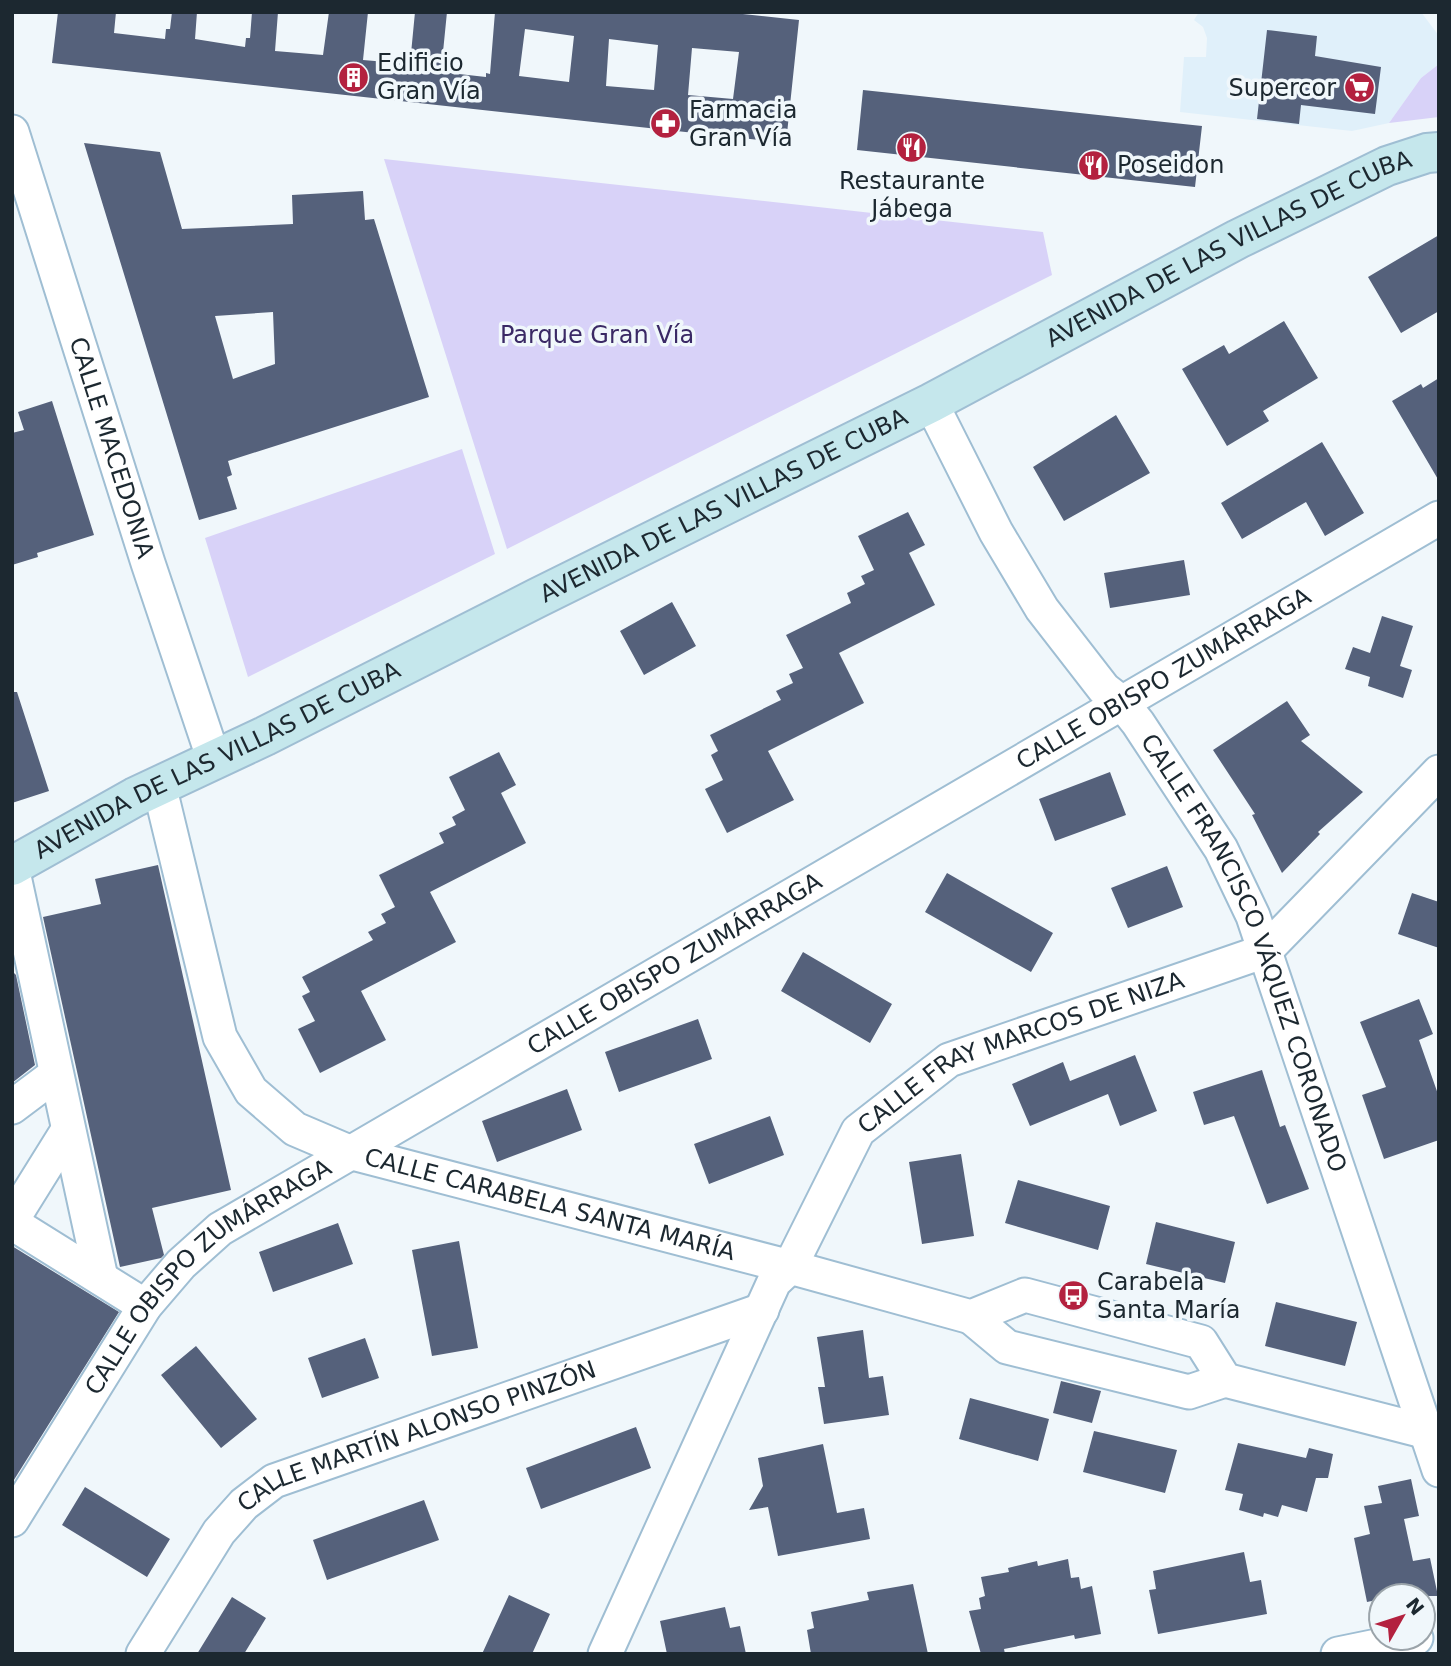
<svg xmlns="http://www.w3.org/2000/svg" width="1451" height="1666" font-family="'DejaVu Sans',sans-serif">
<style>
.built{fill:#e0f0fa}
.green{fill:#d8d2f8}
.building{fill:#55617b;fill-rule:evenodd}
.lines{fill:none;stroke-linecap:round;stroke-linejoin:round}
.street-casing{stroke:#9fbed3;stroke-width:37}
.secondary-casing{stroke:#9fbed3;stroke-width:42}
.street{stroke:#fff;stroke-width:33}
.secondary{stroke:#c5e7ec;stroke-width:38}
.labels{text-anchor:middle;stroke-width:7;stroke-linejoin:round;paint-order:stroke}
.poi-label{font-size:24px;fill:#1c2830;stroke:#f0f7fb;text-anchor:start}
.street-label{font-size:24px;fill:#1c2830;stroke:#f0f7fb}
.park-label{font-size:24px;fill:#3a2965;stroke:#f0f7fb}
</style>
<rect width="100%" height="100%" fill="#f0f7fb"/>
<!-- built -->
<path class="built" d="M 1199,12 L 1421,12 L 1439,36 L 1439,64 L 1421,78 L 1389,123 L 1352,131 L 1180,112 L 1184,57 L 1206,57 L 1207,38 L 1203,27 L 1194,20 Z"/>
<!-- green -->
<path class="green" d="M 1439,64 L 1439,117 L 1389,123 L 1421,78 Z
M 384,159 L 1043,232 L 1052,275 L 507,549 Z
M 462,449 L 495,554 L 248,677 L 205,538 Z"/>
<!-- building -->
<path class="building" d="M 58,12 L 116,12 L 114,33 L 165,39 L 166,29 L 170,29 L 172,12 L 197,12 L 195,39 L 245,47 L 246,38 L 250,38 L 252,12 L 278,12 L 275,51 L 323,55 L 329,12 L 368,12 L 363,60 L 410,64 L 415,12 L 447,12 L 441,72 L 486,77 L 486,73 L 490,74 L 495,12 L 724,12 L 799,20 L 786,143 L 52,63 ZM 525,29 L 574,36 L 569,82 L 519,76 ZM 609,39 L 658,45 L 654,90 L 606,86 ZM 692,48 L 739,52 L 733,99 L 688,95 Z
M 1267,30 L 1317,36 L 1315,56 L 1381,67 L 1375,114 L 1301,105 L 1299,124 L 1257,119 Z
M 863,90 L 1202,126 L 1195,187 L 857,150 Z
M 84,143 L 160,152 L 182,229 L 293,224 L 292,195 L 363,191 L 365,220 L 374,219 L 429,397 L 228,461 L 232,475 L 227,477 L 237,509 L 199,520 ZM 273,312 L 275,364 L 233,379 L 215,316 Z
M 1439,235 L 1439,311 L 1401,333 L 1368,277 Z
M 1284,321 L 1318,378 L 1263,411 L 1269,421 L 1227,446 L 1182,369 L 1224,345 L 1229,354 Z
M 1439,378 L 1439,481 L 1392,401 L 1421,384 L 1423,388 Z
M 52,401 L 94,535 L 37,553 L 38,557 L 12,565 L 12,433 L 24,430 L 18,412 Z
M 1116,415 L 1150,473 L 1064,521 L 1033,467 Z
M 1322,442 L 1364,513 L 1325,536 L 1306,502 L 1242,539 L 1221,503 Z
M 908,512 L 925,545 L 909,553 L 935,605 L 839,653 L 864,703 L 768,751 L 794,800 L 727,833 L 705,789 L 723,780 L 711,755 L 718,751 L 710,735 L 781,700 L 776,691 L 793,683 L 789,674 L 803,668 L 786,635 L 851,603 L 847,593 L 865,584 L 861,576 L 874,570 L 858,536 Z
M 1184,560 L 1190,595 L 1110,608 L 1104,573 Z
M 672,602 L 696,646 L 644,675 L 620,631 Z
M 1382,616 L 1413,626 L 1400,666 L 1412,670 L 1403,698 L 1368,686 L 1370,677 L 1345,669 L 1353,647 L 1370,653 Z
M 12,692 L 17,692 L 49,791 L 12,803 Z
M 1287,701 L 1310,735 L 1301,741 L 1363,792 L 1318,832 L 1320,834 L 1282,873 L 1252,815 L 1255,814 L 1213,750 Z
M 499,752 L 516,785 L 501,793 L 526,843 L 430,892 L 456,942 L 361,991 L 386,1040 L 320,1073 L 298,1029 L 315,1021 L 302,996 L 310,992 L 302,977 L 373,940 L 368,932 L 386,923 L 381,914 L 395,907 L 379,875 L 444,843 L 439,833 L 456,825 L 452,817 L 465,810 L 449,777 Z
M 1110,772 L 1126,815 L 1055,841 L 1039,799 Z
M 158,865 L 231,1190 L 152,1208 L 164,1255 L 161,1258 L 120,1267 L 43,917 L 101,904 L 95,879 Z
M 1167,866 L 1183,907 L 1128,928 L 1111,888 Z
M 947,873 L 1053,933 L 1031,972 L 925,912 Z
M 1412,893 L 1439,902 L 1439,948 L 1398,934 Z
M 803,952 L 892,1004 L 870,1043 L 781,991 Z
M 12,971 L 16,975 L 35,1065 L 12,1083 Z
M 1419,999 L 1433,1034 L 1419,1040 L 1439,1097 L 1439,1140 L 1384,1159 L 1362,1095 L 1386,1087 L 1360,1022 Z
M 698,1019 L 712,1059 L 619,1092 L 605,1052 Z
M 1135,1055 L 1157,1111 L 1120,1126 L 1108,1094 L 1030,1126 L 1012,1084 L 1063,1062 L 1070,1081 Z
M 1262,1070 L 1280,1127 L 1285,1125 L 1309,1189 L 1267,1204 L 1234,1116 L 1204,1125 L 1193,1092 Z
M 567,1089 L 582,1130 L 497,1162 L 482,1121 Z
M 770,1116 L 784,1155 L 709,1184 L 694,1144 Z
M 961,1154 L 974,1236 L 922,1244 L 909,1162 Z
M 1018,1180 L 1110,1206 L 1098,1250 L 1005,1223 Z
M 1156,1222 L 1235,1242 L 1225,1283 L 1146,1264 Z
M 338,1223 L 353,1264 L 273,1292 L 259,1252 Z
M 459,1241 L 478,1348 L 432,1356 L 412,1250 Z
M 12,1246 L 119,1312 L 12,1483 Z
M 1276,1302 L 1357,1322 L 1345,1366 L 1265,1346 Z
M 863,1330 L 869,1378 L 883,1376 L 889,1415 L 824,1424 L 818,1387 L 825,1387 L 817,1337 Z
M 365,1338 L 379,1378 L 322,1398 L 308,1358 Z
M 196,1346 L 257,1419 L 221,1448 L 161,1375 Z
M 1061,1381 L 1101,1391 L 1092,1423 L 1053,1413 Z
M 970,1398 L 1049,1419 L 1038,1461 L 959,1439 Z
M 636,1427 L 651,1468 L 541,1509 L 526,1468 Z
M 1094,1431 L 1177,1450 L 1165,1493 L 1083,1472 Z
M 1238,1443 L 1306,1458 L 1309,1448 L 1333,1454 L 1328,1478 L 1316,1478 L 1307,1512 L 1282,1505 L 1278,1517 L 1264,1513 L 1263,1517 L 1239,1510 L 1243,1494 L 1225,1490 Z
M 823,1444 L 837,1513 L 864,1508 L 870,1539 L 778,1556 L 768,1507 L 749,1510 L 763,1486 L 758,1458 Z
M 1411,1479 L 1419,1516 L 1404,1519 L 1413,1561 L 1430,1558 L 1438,1596 L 1381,1596 L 1381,1599 L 1367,1602 L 1354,1538 L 1370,1534 L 1364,1506 L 1382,1503 L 1378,1486 Z
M 85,1487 L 170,1539 L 147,1577 L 62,1525 Z
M 424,1500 L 439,1540 L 327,1580 L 313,1540 Z
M 1244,1552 L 1250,1582 L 1261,1580 L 1267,1614 L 1158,1634 L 1149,1590 L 1156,1589 L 1153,1571 Z
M 1068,1559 L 1071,1578 L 1079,1577 L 1081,1589 L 1092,1586 L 1101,1634 L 1075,1639 L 1074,1635 L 1004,1649 L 1005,1654 L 981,1654 L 969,1611 L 981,1609 L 979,1598 L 985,1596 L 981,1577 L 1009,1572 L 1008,1568 L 1037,1561 L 1038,1566 Z
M 913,1584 L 928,1654 L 811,1654 L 807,1630 L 814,1628 L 811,1612 L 869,1600 L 867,1592 Z
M 509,1595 L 550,1614 L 532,1654 L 482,1654 Z
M 232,1597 L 266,1618 L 244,1654 L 197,1654 Z
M 725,1607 L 730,1628 L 740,1626 L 746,1654 L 667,1654 L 660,1621 Z"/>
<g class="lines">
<defs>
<g id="street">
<path id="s1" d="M 12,132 L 148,563 L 214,760"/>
<path id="s2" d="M 931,403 L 996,532 L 1042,609 L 1104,689 L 1122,703 L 1138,723 L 1221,849 L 1253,916 L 1439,1470"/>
<path id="s3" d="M 159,785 L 220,1037 L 251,1091 L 295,1129 L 349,1152 L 790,1267 L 971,1317 L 1025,1295 L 1201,1342 L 1225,1380 L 1439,1435"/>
<path d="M 12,867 L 101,1278"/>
<path d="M 12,1107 L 56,1074"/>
<path d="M 12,1220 L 68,1130"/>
<path d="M 12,1223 L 145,1306"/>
<path d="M 971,1317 L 1007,1347 L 1189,1392 L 1225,1380"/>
<path id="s4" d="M 12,1520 L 145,1306 L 181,1264 L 220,1229 L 1439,518"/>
<path id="s5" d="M 143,1654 L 219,1532 L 244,1504 L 274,1481 L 762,1310"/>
<path id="s6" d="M 605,1654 L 774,1282 L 790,1267 L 858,1131 L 949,1060 L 1265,951 L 1439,772"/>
<path d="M 1338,1654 L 1416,1638"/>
</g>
<g id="secondary">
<path id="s7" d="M 12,866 L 135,797 L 265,736 L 537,598 L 931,403 L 1238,239 L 1387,166 L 1427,153 L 1439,152"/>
</g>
</defs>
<!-- street casing -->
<use href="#street" class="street-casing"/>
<!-- secondary casing -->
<use href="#secondary" class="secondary-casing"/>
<!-- street -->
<use href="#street" class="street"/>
<!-- secondary -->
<use href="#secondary" class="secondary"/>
</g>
<!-- icons -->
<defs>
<symbol id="building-disc" viewBox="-11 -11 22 22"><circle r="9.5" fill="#b3213f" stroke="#f0f7fb"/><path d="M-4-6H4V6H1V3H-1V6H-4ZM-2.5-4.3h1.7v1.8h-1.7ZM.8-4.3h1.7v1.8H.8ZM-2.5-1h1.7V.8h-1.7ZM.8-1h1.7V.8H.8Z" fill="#fff"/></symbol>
<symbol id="supermarket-disc" viewBox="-11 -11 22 22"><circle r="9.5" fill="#b3213f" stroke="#f0f7fb"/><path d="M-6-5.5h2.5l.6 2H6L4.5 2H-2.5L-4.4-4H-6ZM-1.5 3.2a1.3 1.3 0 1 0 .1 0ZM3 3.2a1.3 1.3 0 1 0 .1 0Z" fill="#fff"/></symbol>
<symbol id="pharmacy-disc" viewBox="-11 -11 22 22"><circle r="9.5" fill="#b3213f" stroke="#f0f7fb"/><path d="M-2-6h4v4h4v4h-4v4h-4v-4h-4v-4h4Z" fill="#fff"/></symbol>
<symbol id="restaurant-disc" viewBox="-11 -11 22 22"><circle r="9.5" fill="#b3213f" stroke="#f0f7fb"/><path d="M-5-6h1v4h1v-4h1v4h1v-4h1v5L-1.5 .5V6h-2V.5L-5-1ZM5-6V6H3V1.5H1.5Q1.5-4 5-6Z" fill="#fff"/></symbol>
<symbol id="bus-disc" viewBox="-11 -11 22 22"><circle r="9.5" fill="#b3213f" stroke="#f0f7fb"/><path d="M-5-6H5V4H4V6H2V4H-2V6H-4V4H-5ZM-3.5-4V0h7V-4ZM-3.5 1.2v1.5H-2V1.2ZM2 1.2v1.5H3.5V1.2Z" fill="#fff"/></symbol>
</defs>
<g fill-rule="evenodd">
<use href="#building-disc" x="336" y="60" width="35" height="35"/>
<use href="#supermarket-disc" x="1342" y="70" width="35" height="35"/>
<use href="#pharmacy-disc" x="648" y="106" width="35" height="35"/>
<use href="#restaurant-disc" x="894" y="130" width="35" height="35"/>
<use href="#restaurant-disc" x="1076" y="148" width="35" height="35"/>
<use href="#bus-disc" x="1056" y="1278" width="35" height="35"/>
</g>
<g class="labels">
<!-- poi labels -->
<g class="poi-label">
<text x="377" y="71">Edificio<tspan x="377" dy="28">Gran Vía</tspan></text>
<text x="1336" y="96" text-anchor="end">Supercor</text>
<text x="689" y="118">Farmacia<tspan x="689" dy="28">Gran Vía</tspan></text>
<text x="1117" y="173">Poseidon</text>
<text x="912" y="189" text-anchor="middle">Restaurante<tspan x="912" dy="28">Jábega</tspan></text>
<text x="1097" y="1290">Carabela<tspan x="1097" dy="28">Santa María</tspan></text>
</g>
<!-- street labels -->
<g class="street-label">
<text dy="8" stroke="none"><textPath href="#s7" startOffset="1365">AVENIDA DE LAS VILLAS DE CUBA</textPath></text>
<text dy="8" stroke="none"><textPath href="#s1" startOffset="331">CALLE MACEDONIA</textPath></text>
<text dy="8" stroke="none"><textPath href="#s7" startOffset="798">AVENIDA DE LAS VILLAS DE CUBA</textPath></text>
<text dy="8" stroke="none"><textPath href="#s4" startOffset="1452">CALLE OBISPO ZUMÁRRAGA</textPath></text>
<text dy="8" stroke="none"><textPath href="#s7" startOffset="231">AVENIDA DE LAS VILLAS DE CUBA</textPath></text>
<text dy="8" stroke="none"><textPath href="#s2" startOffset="639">CALLE FRANCISCO VÁQUEZ CORONADO</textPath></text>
<text dy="8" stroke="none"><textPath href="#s4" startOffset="886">CALLE OBISPO ZUMÁRRAGA</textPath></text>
<text dy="8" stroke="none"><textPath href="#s6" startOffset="766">CALLE FRAY MARCOS DE NIZA</textPath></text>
<text dy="8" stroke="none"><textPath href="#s3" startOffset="646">CALLE CARABELA SANTA MARÍA</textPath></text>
<text dy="8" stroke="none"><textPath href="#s4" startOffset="318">CALLE OBISPO ZUMÁRRAGA</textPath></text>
<text dy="8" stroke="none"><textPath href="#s5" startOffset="368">CALLE MARTÍN ALONSO PINZÓN</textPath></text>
</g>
<!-- park labels -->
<g class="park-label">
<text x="597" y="343">Parque Gran Vía</text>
</g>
</g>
<!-- border -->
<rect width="1451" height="1666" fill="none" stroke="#1c2830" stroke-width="28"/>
<!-- north arrow -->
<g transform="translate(1402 1617) rotate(51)"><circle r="33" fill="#f0f7fb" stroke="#9ba4aa" stroke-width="2"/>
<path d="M0-5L12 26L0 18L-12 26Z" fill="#b3213f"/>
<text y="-10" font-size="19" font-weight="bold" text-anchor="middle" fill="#1c2830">N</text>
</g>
</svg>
